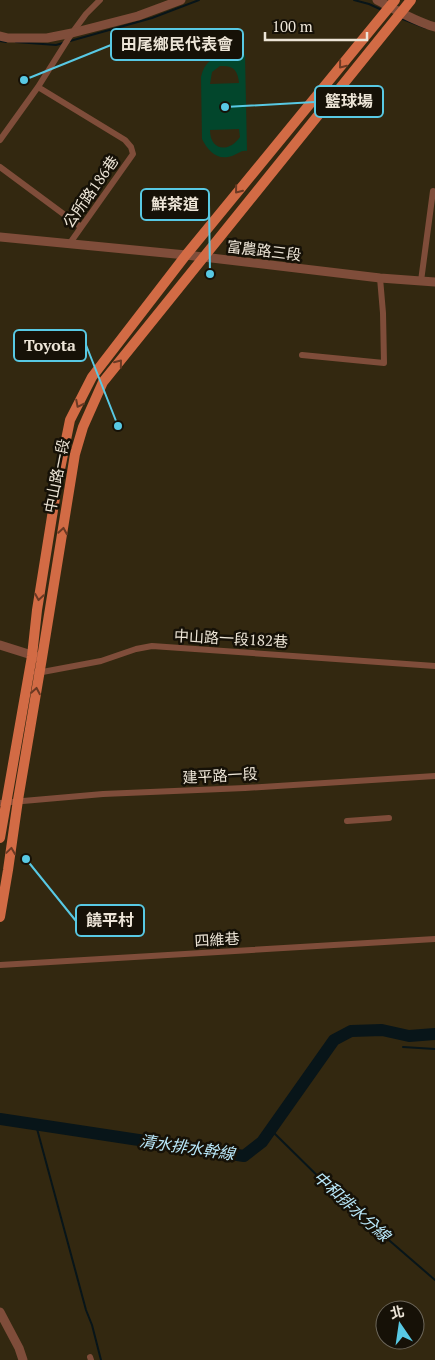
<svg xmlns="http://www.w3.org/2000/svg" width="435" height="1360" font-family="'PT Serif','Noto Sans TC',serif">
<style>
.green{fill:#02462c;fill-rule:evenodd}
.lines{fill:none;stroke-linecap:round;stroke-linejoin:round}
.stream{stroke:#081519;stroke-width:2}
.river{stroke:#081519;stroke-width:12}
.minor{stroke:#7f4d3a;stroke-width:6}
.tertiary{stroke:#7f4d3a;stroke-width:9}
.primary{stroke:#d26b45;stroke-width:10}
.oneway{stroke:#6b3923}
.labels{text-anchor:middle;stroke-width:5;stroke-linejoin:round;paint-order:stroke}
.street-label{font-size:15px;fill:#ede5d7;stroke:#161107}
.water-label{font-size:16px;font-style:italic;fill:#b9e8fa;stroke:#161107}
.leader{fill:none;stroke:#58c9e4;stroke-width:2}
.callout-dot{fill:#58c9e4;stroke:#161107;stroke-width:2}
.callout{fill:#161107;stroke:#58c9e4;stroke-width:2}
.callout-label{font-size:16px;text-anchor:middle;font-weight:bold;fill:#ede5d7}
</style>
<rect width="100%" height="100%" fill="#332810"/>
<!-- green -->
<path class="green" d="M 245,55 L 247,151 C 241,150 238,154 232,156 C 217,161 208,151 202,139 L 201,77 C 206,56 219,55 238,61 L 241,56 ZM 220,66 C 233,65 238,70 239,83 L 210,84 L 212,72 ZM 239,129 L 240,137 C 229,153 210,151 210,130 Z"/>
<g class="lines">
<!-- stream -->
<path class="stream" d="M 354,0 L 369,4 L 382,10
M 400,18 L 426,28
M 0,41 L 6,42
M 70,41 L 152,18 L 199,0
M 16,42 L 56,45 L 63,43
M 403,1047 L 435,1049
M 36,1125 L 86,1310 L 92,1325 L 101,1360
M 271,1130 L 338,1196 L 435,1280"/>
<!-- river -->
<path class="river" d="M 0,1119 L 244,1156 L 262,1142 L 334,1040 L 351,1031 L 382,1030 L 409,1036 L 435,1034"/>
<!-- minor -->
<path class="minor" d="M 38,87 L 125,140 L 131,147 L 133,154 L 70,243
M 0,140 L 38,87 L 72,33 L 86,14 L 100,0
M 0,167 L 81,227
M 421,281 L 433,191
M 302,355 L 384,363 L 383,313 L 380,278
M 37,673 L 101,661 L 136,649 L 152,646 L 435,666
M 0,803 L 103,794 L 245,788 L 435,776
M 347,821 L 389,818
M 0,965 L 435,939
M 90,1357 L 91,1360"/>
<!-- tertiary -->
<path class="tertiary" d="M 377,0 C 396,10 414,21 435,27
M 0,36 L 8,38 L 47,38 L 72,33 L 138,16 L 181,0
M 0,237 L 186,255 L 380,278 L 435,282
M 0,645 L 38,657
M 0,1312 L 19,1348 L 23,1360"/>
<!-- primary -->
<path class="primary" d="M 0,838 L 32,656 L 37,610 L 58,479 L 70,420 L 92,377 L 186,255 L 395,0
M 0,917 L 8,870 L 18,800 L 42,658 L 75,454 L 83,427 L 103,382 L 411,0"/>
</g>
<!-- one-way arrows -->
<defs><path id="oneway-chevron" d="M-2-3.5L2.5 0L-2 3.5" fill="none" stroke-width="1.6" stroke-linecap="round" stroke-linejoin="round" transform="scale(1.25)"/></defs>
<g class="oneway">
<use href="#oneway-chevron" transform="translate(342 65) rotate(129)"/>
<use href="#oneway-chevron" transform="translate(238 190) rotate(129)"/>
<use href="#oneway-chevron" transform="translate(119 363) rotate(-51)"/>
<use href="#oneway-chevron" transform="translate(79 404) rotate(117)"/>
<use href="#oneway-chevron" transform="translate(63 531) rotate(-81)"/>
<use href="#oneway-chevron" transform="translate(39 597) rotate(99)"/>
<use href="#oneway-chevron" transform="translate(36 691) rotate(-80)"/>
<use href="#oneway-chevron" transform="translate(11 851) rotate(-82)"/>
</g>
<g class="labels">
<!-- street labels -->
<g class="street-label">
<text transform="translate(91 192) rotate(-55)" y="5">公所路186巷</text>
<text transform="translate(264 251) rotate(7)" y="5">富農路三段</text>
<text transform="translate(57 476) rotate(-79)" y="5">中山路一段</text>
<text transform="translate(231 639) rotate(3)" y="5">中山路一段182巷</text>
<text transform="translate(220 776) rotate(-3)" y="5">建平路一段</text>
<text transform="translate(217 940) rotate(-3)" y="5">四維巷</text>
</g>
<!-- water labels -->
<g class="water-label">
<text transform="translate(187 1147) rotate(8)" y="6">清水排水幹線</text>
<text transform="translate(352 1206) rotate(42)" y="6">中和排水分線</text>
</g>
</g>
<!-- callouts -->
<path class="leader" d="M24 80L111 45M225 107L315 102M210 274L209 204M118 426L86 345M26 859L76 921"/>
<g class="callout-dot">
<circle cx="24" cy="80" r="5"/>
<circle cx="225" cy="107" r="5"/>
<circle cx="210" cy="274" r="5"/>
<circle cx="118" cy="426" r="5"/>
<circle cx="26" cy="859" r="5"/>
</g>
<g class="callout">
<rect x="111" y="29" width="132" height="31" rx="5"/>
<rect x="315" y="86" width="68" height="31" rx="5"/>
<rect x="141" y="189" width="68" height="31" rx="5"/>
<rect x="14" y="330" width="72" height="31" rx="5"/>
<rect x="76" y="905" width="68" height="31" rx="5"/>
</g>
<g class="callout-label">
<text x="177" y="50">田尾鄉民代表會</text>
<text x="349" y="107">籃球場</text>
<text x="175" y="210">鮮茶道</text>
<text x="50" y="351">Toyota</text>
<text x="110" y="926">饒平村</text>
</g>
<!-- north arrow -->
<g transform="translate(400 1325) rotate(347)"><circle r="24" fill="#161107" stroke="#6c665a"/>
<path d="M0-4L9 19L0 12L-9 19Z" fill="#58c9e4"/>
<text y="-8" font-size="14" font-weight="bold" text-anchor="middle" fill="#ede5d7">北</text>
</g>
<!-- scale -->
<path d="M265 32v8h102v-8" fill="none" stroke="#ede5d7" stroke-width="2.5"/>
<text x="272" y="32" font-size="15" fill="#ede5d7" stroke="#161107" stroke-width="4" paint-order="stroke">100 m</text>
</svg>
